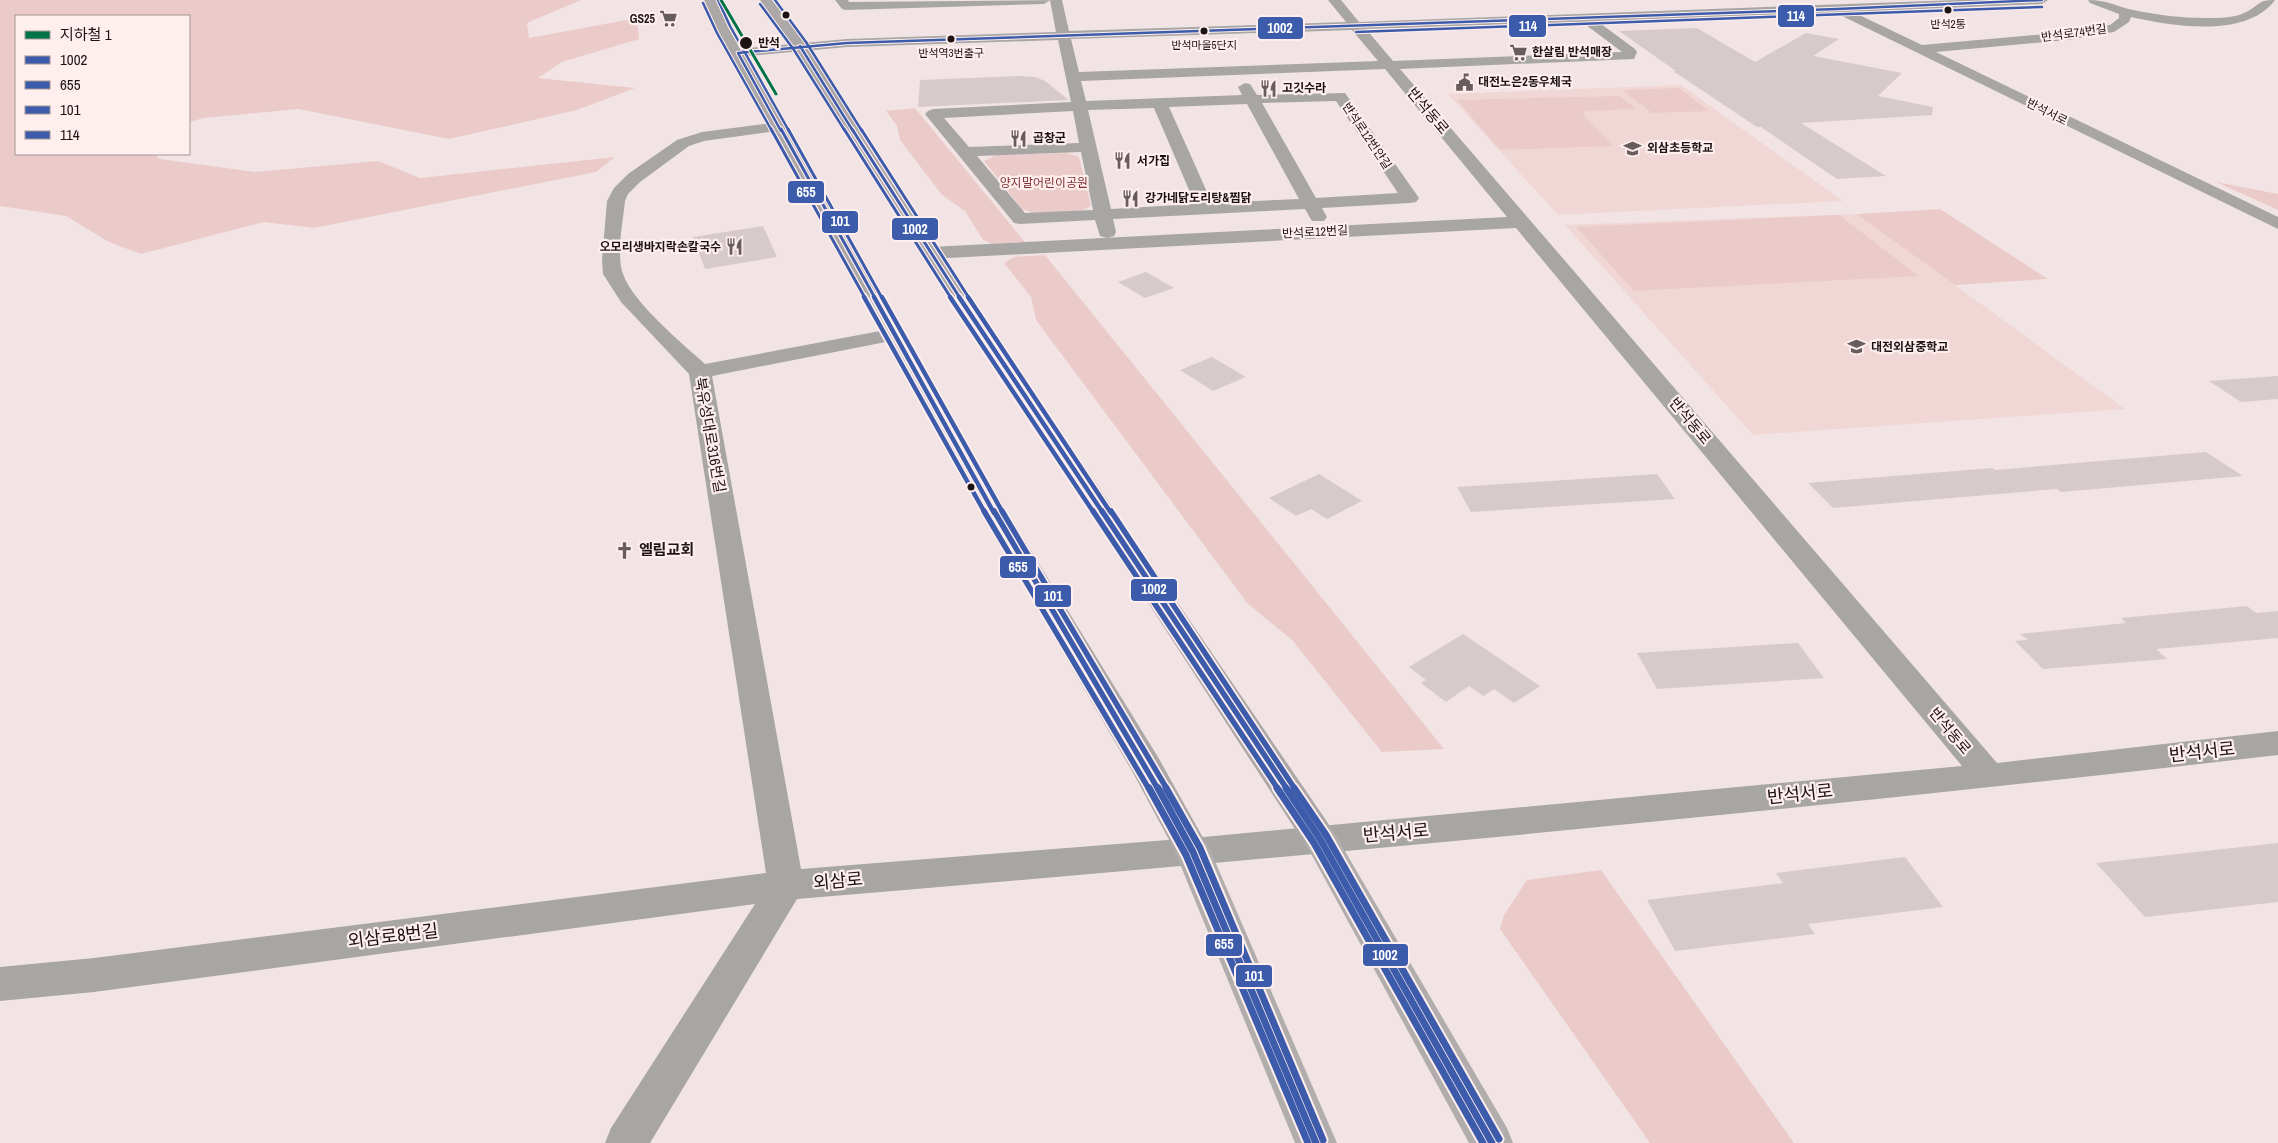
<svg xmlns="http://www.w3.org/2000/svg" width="2278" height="1143" font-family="'Archivo Narrow','Noto Sans KR',sans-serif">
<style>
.built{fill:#f0d7d6}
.green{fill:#ebcbca}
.building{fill:#d6caca}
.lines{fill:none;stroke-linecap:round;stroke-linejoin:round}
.minor{fill:#a7a6a4;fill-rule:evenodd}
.major{fill:#ada8a8;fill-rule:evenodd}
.highway{fill:#b2adad;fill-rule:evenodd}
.bus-1-far4-casing{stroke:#feeeee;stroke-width:4.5}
.bus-1-far3-casing{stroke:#feeeee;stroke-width:5.5}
.bus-1-far2-casing{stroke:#feeeee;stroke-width:8}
.bus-1-far1-casing{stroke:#feeeee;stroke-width:9}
.bus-1-casing{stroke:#feeeee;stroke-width:11}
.bus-2-far4-casing{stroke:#feeeee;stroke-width:4.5}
.bus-2-far3-casing{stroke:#feeeee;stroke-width:5.5}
.bus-2-far2-casing{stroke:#feeeee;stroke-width:8}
.bus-2-far1-casing{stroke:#feeeee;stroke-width:9}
.bus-2-casing{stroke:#feeeee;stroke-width:11}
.bus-3-far4-casing{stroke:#feeeee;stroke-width:4.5}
.bus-3-far3-casing{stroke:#feeeee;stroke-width:5.5}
.bus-3-far2-casing{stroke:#feeeee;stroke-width:8}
.bus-3-far1-casing{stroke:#feeeee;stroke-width:9}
.bus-3-casing{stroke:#feeeee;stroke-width:11}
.bus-4-casing{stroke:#feeeee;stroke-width:4.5}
.bus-1-far4{stroke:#3d5bab;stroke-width:2.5}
.bus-1-far3{stroke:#3d5bab;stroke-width:3}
.bus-1-far2{stroke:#3d5bab;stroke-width:4.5}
.bus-1-far1{stroke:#3d5bab;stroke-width:5.5}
.bus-1{stroke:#3d5bab;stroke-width:7}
.bus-2-far4{stroke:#3d5bab;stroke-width:2.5}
.bus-2-far3{stroke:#3d5bab;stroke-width:3}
.bus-2-far2{stroke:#3d5bab;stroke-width:4.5}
.bus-2-far1{stroke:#3d5bab;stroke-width:5.5}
.bus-2{stroke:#3d5bab;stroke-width:7}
.bus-3-far4{stroke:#3d5bab;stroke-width:2.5}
.bus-3-far3{stroke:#3d5bab;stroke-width:3}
.bus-3-far2{stroke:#3d5bab;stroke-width:4.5}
.bus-3-far1{stroke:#3d5bab;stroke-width:5.5}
.bus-3{stroke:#3d5bab;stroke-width:7}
.bus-4{stroke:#3d5bab;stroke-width:2.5}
.metro-1-casing{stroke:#feeeee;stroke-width:5}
.metro-1{stroke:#007448;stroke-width:3}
.bus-dot{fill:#1c1413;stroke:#feeeee;stroke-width:2}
.labels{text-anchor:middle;stroke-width:4.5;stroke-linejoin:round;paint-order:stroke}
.far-bus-label{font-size:11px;fill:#1c1413;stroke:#feeeee}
.far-poi-label{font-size:12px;font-weight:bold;fill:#1c1413;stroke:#feeeee;text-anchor:start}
.far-street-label{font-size:12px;fill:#1c1413;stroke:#feeeee}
.far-stop-label{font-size:12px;font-weight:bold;fill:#1c1413;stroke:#feeeee;text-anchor:start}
.far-park-label{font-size:12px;fill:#813035;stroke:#feeeee}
.street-label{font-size:15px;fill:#1c1413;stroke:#feeeee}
.poi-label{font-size:15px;font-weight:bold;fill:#1c1413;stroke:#feeeee;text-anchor:start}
.near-street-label{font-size:18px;fill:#1c1413;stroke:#feeeee}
.line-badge{stroke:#feeeee;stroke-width:2}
.badge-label{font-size:14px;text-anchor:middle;font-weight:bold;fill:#fff}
</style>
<rect width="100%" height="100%" fill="#f2e4e4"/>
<!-- built -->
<path class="built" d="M 1681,85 L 1843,201 L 1558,215 L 1448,94 Z
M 1856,214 L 1955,285 L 2125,409 L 1753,435 L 1565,225 Z"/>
<!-- green -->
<path class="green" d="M 0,0 L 581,0 L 527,23 L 529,38 L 637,18 L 639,39 L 562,62 L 538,78 L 635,88 L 577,110 L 449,139 L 298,109 L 204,118 L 189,122 L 189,16 L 16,16 L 16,154 L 155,154 L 160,159 L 255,172 L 378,161 L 420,178 L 615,157 L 596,172 L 314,228 L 264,222 L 141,254 L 109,242 L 66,216 L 0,206 Z
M 1679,88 L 1709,111 L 1652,113 L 1622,90 Z
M 1620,96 L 1636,109 L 1588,111 L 1584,112 L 1583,115 L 1613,145 L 1610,146 L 1500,150 L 1457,100 Z
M 915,108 L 1025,242 L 992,244 L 983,240 L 965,211 L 942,195 L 900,140 L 897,126 L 886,111 Z
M 1067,153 L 1079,157 L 1091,206 L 1081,211 L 1035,214 L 1022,209 L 984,161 L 996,155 Z
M 2216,182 L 2278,194 L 2278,210 Z
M 1940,209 L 2048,279 L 1955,285 L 1856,214 Z
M 1839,215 L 1919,276 L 1634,291 L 1576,227 Z
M 1045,255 L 1444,749 L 1382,752 L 1292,640 L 1248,604 L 1036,320 L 1031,297 L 1004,263 L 1014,257 Z
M 1601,870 L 1794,1143 L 1650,1143 L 1500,929 L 1504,915 L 1527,880 Z"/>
<!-- building -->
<path class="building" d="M 1697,28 L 1755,62 L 1806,33 L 1839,39 L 1813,56 L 1902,73 L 1878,96 L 1933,107 L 1932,115 L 1801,123 L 1886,176 L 1837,179 L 1761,127 L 1757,127 L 1673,71 L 1676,71 L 1619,31 Z
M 1019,76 L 1035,77 L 1045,81 L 1069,100 L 918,107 L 920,80 Z
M 763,226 L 777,257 L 705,269 L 693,237 Z
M 1146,272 L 1174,288 L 1145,298 L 1118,282 Z
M 1212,357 L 1246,377 L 1213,391 L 1180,370 Z
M 2278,376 L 2278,399 L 2241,402 L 2209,381 Z
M 2206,452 L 2243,476 L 2061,492 L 2057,489 L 1833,508 L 1808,483 L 1992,468 L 1995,470 Z
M 1319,474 L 1362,501 L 1327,519 L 1311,509 L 1296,516 L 1269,498 Z
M 1657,474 L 1675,499 L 1471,512 L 1457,487 Z
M 2247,606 L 2256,613 L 2278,611 L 2278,638 L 2156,649 L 2167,659 L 2043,669 L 2015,641 L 2028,640 L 2020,634 L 2126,623 L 2121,618 Z
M 1463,634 L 1540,686 L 1514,703 L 1494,689 L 1483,696 L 1469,686 L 1446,702 L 1421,683 L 1426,680 L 1409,667 Z
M 1798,643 L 1824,678 L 1657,689 L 1637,653 Z
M 2278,843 L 2278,902 L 2145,917 L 2096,863 Z
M 1905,857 L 1943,907 L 1808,924 L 1815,934 L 1675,951 L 1647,900 L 1783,883 L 1776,873 Z"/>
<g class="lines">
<!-- minor -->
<path class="minor" d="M 835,0 L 848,0 L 849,2 L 1062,0 L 1069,31 L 1346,22 L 1328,0 L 1341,0 L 1359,22 L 1958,0 L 2048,0 L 2042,4 L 1853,12 L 1922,45 L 2068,32 L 2110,25 L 2119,18 L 2119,14 L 2090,3 L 2088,0 C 2107,0 2115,6 2133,10 C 2157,15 2182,18 2206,18 C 2219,18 2233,18 2244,13 C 2260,6 2256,0 2275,0 C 2246,39 2173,26 2131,17 L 2129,22 L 2114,32 L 2068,40 L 1936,52 L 2278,217 L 2278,229 L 1836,13 L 1597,21 L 1635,49 L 1637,52 L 1634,59 L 1400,69 L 1997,763 L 2278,731 L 2278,755 C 1785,812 1291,858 797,899 L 650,1143 L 605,1143 L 611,1128 L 755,904 L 94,992 L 0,1001 L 0,967 L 94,958 L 766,873 L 689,374 L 621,302 L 603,274 L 602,260 L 607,201 L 614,188 L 628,174 L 677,140 L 702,132 L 779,122 L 785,124 L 787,127 L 785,130 L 704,141 L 689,146 L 640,182 L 628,194 L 625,201 C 623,221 616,256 623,274 C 633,303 682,343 705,364 L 896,328 L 903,330 L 907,334 L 903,338 L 896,340 L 712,376 L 801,869 L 1193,838 L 1962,766 L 1516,228 L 930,259 L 923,257 L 921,253 L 923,249 L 930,247 L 1507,217 L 1385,69 L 1081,81 L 1086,101 L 1242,95 L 1238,87 L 1245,83 L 1250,84 L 1257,95 L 1345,93 L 1419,198 L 1416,202 L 1410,203 L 1322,208 L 1327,217 L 1324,221 L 1312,221 L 1305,209 L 1113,219 L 1116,232 L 1114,236 L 1107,238 L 1100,236 L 1095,220 L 1020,224 L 1014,223 L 925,114 L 928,111 L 933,109 L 1071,102 L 1058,40 L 847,47 L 738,57 L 731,53 L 738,49 L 847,39 L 1056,32 L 1050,0 L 1044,4 L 846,10 L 842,9 ZM 1582,22 L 1622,52 L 1393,61 L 1366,29 ZM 1352,30 L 1378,61 L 1079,72 L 1071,39 ZM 1336,101 L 1398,193 L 1316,198 L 1262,103 ZM 1247,104 L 1299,199 L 1212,203 L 1169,107 ZM 1154,108 L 1195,204 L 1111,209 L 1088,110 ZM 1073,111 L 1079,143 L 969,147 L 944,118 ZM 1081,152 L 1093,210 L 1025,213 L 977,156 Z"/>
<!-- major -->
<path class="major" d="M 704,0 L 716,0 L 729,29 L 1007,512 L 1158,757 L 1211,852 L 1205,862 L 1193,866 L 1181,862 L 1132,771 L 981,512 L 717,29 Z
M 760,0 L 772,0 L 807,46 L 939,253 L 1332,829 L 1337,839 L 1332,849 L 1320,853 L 1308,849 L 921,253 L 794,47 Z"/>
<!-- highway -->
<path class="highway" d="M 1320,825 L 1332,829 L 1507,1128 L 1513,1143 L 1469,1143 L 1303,839 L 1308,829 Z
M 1193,838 L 1205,842 L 1211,852 L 1337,1143 L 1295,1143 L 1175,852 L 1181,842 Z"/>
<defs>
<path id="bus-1-far4" d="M 800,46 L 853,131
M 781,131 L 738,53 L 847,43 L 1837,9 L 2042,0"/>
<path id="bus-1-far3" d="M 781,129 L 875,298
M 852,129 L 960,298"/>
<path id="bus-1-far2" d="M 874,297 L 994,513
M 959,297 L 1103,513"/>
<path id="bus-1-far1" d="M 994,511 L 1158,789
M 1102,511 L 1287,789"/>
<path id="bus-1" d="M 1158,788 L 1193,852 L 1316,1143
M 1286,788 L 1320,839 L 1492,1143"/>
<path id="bus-2-far4" d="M 703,3 L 717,33 L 772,131
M 760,4 L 794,50 L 845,131"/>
<path id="bus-2-far3" d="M 771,129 L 865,298
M 844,129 L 951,298"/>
<path id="bus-2-far2" d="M 864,297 L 985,513
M 950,297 L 1094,513"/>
<path id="bus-2-far1" d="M 984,511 L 1149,789
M 1093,511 L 1278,789"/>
<path id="bus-2" d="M 1149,788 L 1186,855 L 1308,1143
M 1277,788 L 1314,843 L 1483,1143"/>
<path id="bus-3-far4" d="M 718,0 L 730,26 L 789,131
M 775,0 L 806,42 L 862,131"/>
<path id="bus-3-far3" d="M 788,129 L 882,298
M 861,129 L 969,298"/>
<path id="bus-3-far2" d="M 882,297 L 1003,513
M 968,297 L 1111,513"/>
<path id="bus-3-far1" d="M 1002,511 L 1167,789
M 1111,511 L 1295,789"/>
<path id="bus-3" d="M 1166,788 L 1200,848 L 1323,1140
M 1294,788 L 1326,835 L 1499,1139"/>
<path id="bus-4" d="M 1356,32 L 2042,7"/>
</defs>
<!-- bus-1-far4 casing -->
<use href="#bus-1-far4" class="bus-1-far4-casing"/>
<!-- bus-1-far3 casing -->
<use href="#bus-1-far3" class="bus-1-far3-casing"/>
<!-- bus-1-far2 casing -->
<use href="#bus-1-far2" class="bus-1-far2-casing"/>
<!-- bus-1-far1 casing -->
<use href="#bus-1-far1" class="bus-1-far1-casing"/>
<!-- bus-1 casing -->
<use href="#bus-1" class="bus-1-casing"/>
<!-- bus-2-far4 casing -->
<use href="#bus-2-far4" class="bus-2-far4-casing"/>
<!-- bus-2-far3 casing -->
<use href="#bus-2-far3" class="bus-2-far3-casing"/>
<!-- bus-2-far2 casing -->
<use href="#bus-2-far2" class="bus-2-far2-casing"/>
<!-- bus-2-far1 casing -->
<use href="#bus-2-far1" class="bus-2-far1-casing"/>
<!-- bus-2 casing -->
<use href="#bus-2" class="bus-2-casing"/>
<!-- bus-3-far4 casing -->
<use href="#bus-3-far4" class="bus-3-far4-casing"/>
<!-- bus-3-far3 casing -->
<use href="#bus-3-far3" class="bus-3-far3-casing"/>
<!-- bus-3-far2 casing -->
<use href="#bus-3-far2" class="bus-3-far2-casing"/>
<!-- bus-3-far1 casing -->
<use href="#bus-3-far1" class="bus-3-far1-casing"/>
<!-- bus-3 casing -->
<use href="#bus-3" class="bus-3-casing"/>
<!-- bus-4 casing -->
<use href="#bus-4" class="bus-4-casing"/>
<!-- bus-1-far4 -->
<use href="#bus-1-far4" class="bus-1-far4"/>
<!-- bus-1-far3 -->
<use href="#bus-1-far3" class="bus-1-far3"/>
<!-- bus-1-far2 -->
<use href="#bus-1-far2" class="bus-1-far2"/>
<!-- bus-1-far1 -->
<use href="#bus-1-far1" class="bus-1-far1"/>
<!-- bus-1 -->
<use href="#bus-1" class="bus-1"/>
<!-- bus-2-far4 -->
<use href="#bus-2-far4" class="bus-2-far4"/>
<!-- bus-2-far3 -->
<use href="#bus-2-far3" class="bus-2-far3"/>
<!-- bus-2-far2 -->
<use href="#bus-2-far2" class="bus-2-far2"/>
<!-- bus-2-far1 -->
<use href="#bus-2-far1" class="bus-2-far1"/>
<!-- bus-2 -->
<use href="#bus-2" class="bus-2"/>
<!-- bus-3-far4 -->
<use href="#bus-3-far4" class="bus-3-far4"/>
<!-- bus-3-far3 -->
<use href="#bus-3-far3" class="bus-3-far3"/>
<!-- bus-3-far2 -->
<use href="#bus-3-far2" class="bus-3-far2"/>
<!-- bus-3-far1 -->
<use href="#bus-3-far1" class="bus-3-far1"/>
<!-- bus-3 -->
<use href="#bus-3" class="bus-3"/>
<!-- bus-4 -->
<use href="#bus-4" class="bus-4"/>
<defs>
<path id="metro-1" d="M 721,0 L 776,94"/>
</defs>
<!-- metro-1 casing -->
<use href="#metro-1" class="metro-1-casing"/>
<!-- metro-1 -->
<use href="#metro-1" class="metro-1"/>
</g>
<!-- icons -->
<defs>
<symbol id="supermarket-bare" viewBox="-9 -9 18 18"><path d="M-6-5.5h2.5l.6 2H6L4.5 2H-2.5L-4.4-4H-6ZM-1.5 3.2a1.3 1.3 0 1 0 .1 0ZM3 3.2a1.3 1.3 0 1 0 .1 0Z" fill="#675d5c" stroke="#feeeee" stroke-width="2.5" paint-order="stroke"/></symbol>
<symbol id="civic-bare" viewBox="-9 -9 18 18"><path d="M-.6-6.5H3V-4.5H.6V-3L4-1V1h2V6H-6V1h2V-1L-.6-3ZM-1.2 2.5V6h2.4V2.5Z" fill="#675d5c" stroke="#feeeee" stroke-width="2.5" paint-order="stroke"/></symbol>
<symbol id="restaurant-bare" viewBox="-9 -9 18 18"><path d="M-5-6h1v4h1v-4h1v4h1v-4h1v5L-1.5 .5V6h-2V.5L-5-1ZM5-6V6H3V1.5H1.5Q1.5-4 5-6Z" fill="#675d5c" stroke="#feeeee" stroke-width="2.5" paint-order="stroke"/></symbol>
<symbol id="school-bare" viewBox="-9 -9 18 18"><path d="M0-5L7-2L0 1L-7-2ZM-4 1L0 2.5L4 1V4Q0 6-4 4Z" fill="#675d5c" stroke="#feeeee" stroke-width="2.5" paint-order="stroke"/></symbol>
<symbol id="church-bare" viewBox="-9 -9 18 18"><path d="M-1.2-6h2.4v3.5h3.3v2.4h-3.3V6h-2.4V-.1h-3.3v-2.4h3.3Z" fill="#675d5c" stroke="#feeeee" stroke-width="2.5" paint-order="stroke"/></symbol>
</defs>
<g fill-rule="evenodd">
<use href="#supermarket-bare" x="656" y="6" width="25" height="25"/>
<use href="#supermarket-bare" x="1506" y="40" width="25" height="25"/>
<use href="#civic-bare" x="1452" y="70" width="25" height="25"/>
<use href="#restaurant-bare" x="1256" y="76" width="25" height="25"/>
<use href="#restaurant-bare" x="1006" y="126" width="25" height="25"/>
<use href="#school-bare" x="1620" y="136" width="25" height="25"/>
<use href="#restaurant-bare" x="1110" y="148" width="25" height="25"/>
<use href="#restaurant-bare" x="1118" y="186" width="25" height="25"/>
<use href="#restaurant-bare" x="722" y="234" width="25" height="25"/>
<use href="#school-bare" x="1844" y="334" width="25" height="25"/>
<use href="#church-bare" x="612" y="538" width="25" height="25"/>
</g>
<!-- markers -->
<g class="bus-dot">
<circle cx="1948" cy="10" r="4.5"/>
<circle cx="786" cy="15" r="4.5"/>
<circle cx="1204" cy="31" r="4.5"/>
<circle cx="951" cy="39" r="4.5"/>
<circle cx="746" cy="43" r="7"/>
<circle cx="971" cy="487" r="4.5"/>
</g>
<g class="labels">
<!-- far-bus labels -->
<g class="far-bus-label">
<text x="1948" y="28">반석2통</text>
<text x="1204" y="49">반석마을5단지</text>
<text x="951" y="57">반석역3번출구</text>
</g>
<!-- far-poi labels -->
<g class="far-poi-label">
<text x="655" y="23" text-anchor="end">GS25</text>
<text x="1532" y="56">한살림 반석매장</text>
<text x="1478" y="86">대전노은2동우체국</text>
<text x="1282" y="92">고깃수라</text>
<text x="1033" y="142">곱창군</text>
<text x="1647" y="152">외삼초등학교</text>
<text x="1137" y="165">서가집</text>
<text x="1145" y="202">강가네닭도리탕&amp;찜닭</text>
<text x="721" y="251" text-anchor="end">오모리생바지락손칼국수</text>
<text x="1871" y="351">대전외삼중학교</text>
</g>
<!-- far-street labels -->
<g class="far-street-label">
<text transform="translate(2074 33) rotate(-8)" y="4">반석로74번길</text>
<text transform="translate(2047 112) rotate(27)" y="4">반석서로</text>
<text transform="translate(1367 136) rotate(56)" y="4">반석로12번안길</text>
<text transform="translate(1315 232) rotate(-3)" y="4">반석로12번길</text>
</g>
<!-- far-stop labels -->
<g class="far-stop-label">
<text x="758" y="47">반석</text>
</g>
<!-- far-park labels -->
<g class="far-park-label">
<text x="1044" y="187">양지말어린이공원</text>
</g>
<!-- street labels -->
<g class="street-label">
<text transform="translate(1428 111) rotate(50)" y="5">반석동로</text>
<text transform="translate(1690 421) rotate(50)" y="5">반석동로</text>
<text transform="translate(710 435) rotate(80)" y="5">북유성대로316번길</text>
<text transform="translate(1950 731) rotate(50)" y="5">반석동로</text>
</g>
<!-- poi labels -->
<g class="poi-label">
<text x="639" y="555">엘림교회</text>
</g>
<!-- near-street labels -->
<g class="near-street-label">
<text transform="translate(2202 752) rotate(-6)" y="6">반석서로</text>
<text transform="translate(1800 794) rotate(-6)" y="6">반석서로</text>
<text transform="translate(1396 833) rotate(-5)" y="6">반석서로</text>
<text transform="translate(838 881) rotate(-5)" y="6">외삼로</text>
<text transform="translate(393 936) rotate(-7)" y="6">외삼로8번길</text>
</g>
</g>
<g class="line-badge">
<rect x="1777" y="4" width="38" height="24" rx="5" fill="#3d5bab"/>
<rect x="1508" y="14" width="39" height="24" rx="5" fill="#3d5bab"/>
<rect x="1257" y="16" width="47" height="24" rx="5" fill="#3d5bab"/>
<rect x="787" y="180" width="38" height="24" rx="5" fill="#3d5bab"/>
<rect x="821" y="210" width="38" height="24" rx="5" fill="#3d5bab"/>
<rect x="891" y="217" width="48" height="24" rx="5" fill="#3d5bab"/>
<rect x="999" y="555" width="38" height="24" rx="5" fill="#3d5bab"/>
<rect x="1130" y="578" width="48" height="24" rx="5" fill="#3d5bab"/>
<rect x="1034" y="584" width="38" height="24" rx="5" fill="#3d5bab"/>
<rect x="1205" y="933" width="38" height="24" rx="5" fill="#3d5bab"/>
<rect x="1362" y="943" width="47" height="24" rx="5" fill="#3d5bab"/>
<rect x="1235" y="964" width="38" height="24" rx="5" fill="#3d5bab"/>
</g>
<g class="badge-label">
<text x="1796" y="21">114</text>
<text x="1528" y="31">114</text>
<text x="1280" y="33">1002</text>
<text x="806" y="197">655</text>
<text x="840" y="226">101</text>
<text x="915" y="234">1002</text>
<text x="1018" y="572">655</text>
<text x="1154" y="594">1002</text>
<text x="1053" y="601">101</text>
<text x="1224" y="949">655</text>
<text x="1385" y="960">1002</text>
<text x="1254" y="981">101</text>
</g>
<!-- legend -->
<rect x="15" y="15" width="175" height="140" fill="#feeeee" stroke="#a49796"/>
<rect x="25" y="31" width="25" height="8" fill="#007448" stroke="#a49796"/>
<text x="60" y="40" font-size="15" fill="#1c1413">지하철 1</text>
<rect x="25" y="56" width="25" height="8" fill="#3d5bab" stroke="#a49796"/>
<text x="60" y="65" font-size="15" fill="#1c1413">1002</text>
<rect x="25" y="81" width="25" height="8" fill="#3d5bab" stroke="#a49796"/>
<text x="60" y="90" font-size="15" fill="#1c1413">655</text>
<rect x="25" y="106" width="25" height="8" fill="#3d5bab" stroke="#a49796"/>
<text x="60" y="115" font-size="15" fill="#1c1413">101</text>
<rect x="25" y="131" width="25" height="8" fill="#3d5bab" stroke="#a49796"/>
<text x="60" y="140" font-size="15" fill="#1c1413">114</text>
</svg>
